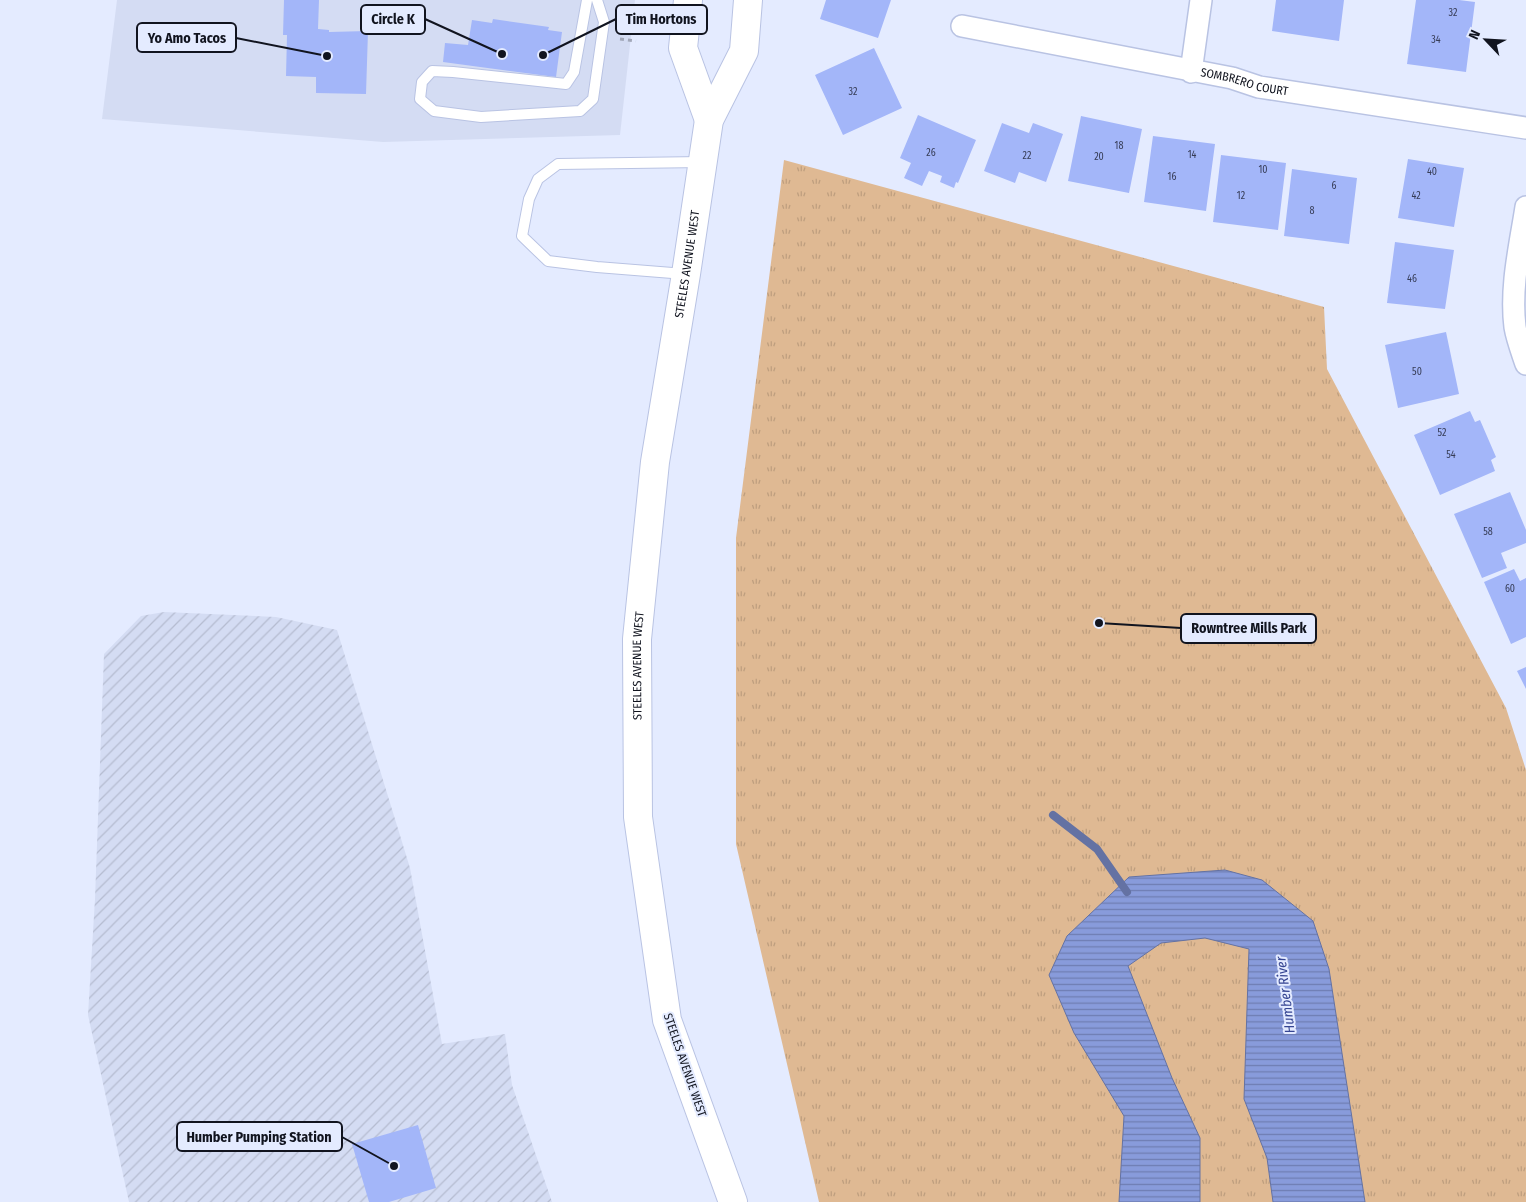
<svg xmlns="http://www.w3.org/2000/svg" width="1526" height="1202" font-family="'Fira Sans Condensed',sans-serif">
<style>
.built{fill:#d4dcf3}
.industrial{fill:url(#industrial-furrows)}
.park{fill:url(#park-tufts)}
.water{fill:url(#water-rules);stroke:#6472a3}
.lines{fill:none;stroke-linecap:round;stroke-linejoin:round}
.stream{stroke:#6472a3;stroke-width:8}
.building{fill:#a3b6f9}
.lane-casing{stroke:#b9c3e3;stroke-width:12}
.street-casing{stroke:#b9c3e3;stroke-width:24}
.secondary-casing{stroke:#b9c3e3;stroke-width:30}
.path{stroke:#a1a7b8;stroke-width:3;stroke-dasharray:4 4;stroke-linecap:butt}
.lane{stroke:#fff;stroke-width:10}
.street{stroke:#fff;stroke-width:21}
.secondary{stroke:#fff;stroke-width:28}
.labels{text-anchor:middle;stroke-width:4;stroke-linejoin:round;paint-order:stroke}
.number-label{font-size:10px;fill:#363c56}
.street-label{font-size:12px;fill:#11141f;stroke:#e4ebff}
.water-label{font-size:14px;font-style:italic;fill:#354592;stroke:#e4ebff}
.leader{fill:none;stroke:#11141f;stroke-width:2}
.callout-dot{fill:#11141f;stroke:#e4ebff;stroke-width:2}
.callout{fill:#e4ebff;stroke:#11141f;stroke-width:2}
.callout-label{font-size:14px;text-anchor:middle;font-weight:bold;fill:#11141f}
</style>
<defs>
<pattern id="industrial-furrows" width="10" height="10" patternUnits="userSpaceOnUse" patternTransform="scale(1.25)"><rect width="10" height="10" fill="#d4dcf3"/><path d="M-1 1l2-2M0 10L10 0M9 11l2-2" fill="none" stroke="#b5bcd0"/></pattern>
<pattern id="park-tufts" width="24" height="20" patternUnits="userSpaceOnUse" patternTransform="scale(1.25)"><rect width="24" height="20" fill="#dfb993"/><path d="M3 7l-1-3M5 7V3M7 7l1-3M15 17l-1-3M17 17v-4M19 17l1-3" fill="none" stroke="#be9e7e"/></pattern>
<pattern id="water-rules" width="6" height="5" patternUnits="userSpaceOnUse" patternTransform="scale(1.25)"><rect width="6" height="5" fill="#889bdb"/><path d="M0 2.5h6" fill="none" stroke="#6e7db1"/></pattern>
</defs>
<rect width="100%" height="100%" fill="#e4ebff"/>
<!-- built -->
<path class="built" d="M 117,0 L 635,0 L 620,135 L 383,142 L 102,119 Z"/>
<!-- industrial -->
<path class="industrial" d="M 164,612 L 276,617 L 337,630 L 410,868 L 442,1044 L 505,1034 L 512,1085 L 552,1202 L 129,1202 L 88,1015 L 95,899 L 104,654 L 141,616 Z"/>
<!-- park -->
<path class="park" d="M 784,160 L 1324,307 L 1327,369 L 1506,708 L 1526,770 L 1526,1202 L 819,1202 L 736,844 L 736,538 Z"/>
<!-- water -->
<path class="water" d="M 1225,870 L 1262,880 L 1313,921 L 1329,969 L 1365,1202 L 1273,1202 L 1267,1158 L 1244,1099 L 1249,949 L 1205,938 L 1161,943 L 1128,966 L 1172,1078 L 1200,1138 L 1200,1202 L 1119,1202 L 1124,1116 L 1074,1033 L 1049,975 L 1067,936 L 1129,877 Z"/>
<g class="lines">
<!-- stream -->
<path class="stream" d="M 1053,815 L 1097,849 L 1127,892"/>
</g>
<!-- building -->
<path class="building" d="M 284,0 L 319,0 L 318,29 L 329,30 L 329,32 L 368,31 L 366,94 L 316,93 L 316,77 L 286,76 L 287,35 L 283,35 Z
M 826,0 L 891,0 L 878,38 L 820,19 Z
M 1276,0 L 1344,0 L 1339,41 L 1272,31 Z
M 1416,0 L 1459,0 L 1475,2 L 1466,72 L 1407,64 Z
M 493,19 L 549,27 L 548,30 L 562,32 L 556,77 L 443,62 L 445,43 L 468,45 L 472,20 L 492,23 Z
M 874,48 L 902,108 L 843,135 L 815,75 Z
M 918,115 L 976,140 L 958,183 L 956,182 L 954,188 L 940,182 L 942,176 L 929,171 L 922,186 L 904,178 L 911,163 L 900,158 Z
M 1081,116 L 1142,129 L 1129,193 L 1068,181 Z
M 1002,123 L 1029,133 L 1033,123 L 1063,134 L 1046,182 L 1019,172 L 1015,183 L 984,171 Z
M 1153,136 L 1215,144 L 1206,211 L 1144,202 Z
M 1221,155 L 1286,163 L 1278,230 L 1213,222 Z
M 1408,159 L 1464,168 L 1454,227 L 1398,218 Z
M 1292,169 L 1357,178 L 1349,244 L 1284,236 Z
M 1395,242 L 1454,250 L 1445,309 L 1387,303 Z
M 1446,332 L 1459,394 L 1398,408 L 1385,345 Z
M 1470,411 L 1475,422 L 1480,420 L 1496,457 L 1491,460 L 1495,471 L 1440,495 L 1414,435 Z
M 1510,492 L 1526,530 L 1526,543 L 1501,553 L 1507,568 L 1482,578 L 1454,514 Z
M 1514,569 L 1520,581 L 1526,578 L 1526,637 L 1511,644 L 1484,582 Z
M 1526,667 L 1526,689 L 1517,671 Z
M 418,1125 L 436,1188 L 389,1202 L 369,1202 L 352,1144 Z"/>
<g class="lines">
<defs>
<path id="lane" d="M 587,0 L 574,72 L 566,84 L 453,72 L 432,71 L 422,82 L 420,99 L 434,111 L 481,117 L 580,111 L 593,99 L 604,22 L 597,0
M 685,274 L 597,267 L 548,261 L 522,236 L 529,199 L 538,179 L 558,164 L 703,162"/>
<g id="street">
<path id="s1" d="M 962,26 L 1232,78 L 1259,87 L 1526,128"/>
<path d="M 1191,72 L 1201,0"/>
<path d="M 1526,207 C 1520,246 1510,287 1515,327 C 1517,339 1522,352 1526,364"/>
</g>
<g id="secondary">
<path d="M 688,0 L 683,48 L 709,120"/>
<path id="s2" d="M 733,1202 L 667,1020 L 638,817 L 637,639 L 655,462 L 686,274 L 709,120 L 744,51 L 748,0"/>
</g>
</defs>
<!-- lane casing -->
<use href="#lane" class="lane-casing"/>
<!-- street casing -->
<use href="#street" class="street-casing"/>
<!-- secondary casing -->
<use href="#secondary" class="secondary-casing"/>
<!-- path -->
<path class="path" d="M 620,39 L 636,41"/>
<!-- lane -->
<use href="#lane" class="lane"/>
<!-- street -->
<use href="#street" class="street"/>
<!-- secondary -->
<use href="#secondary" class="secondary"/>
</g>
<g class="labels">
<!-- number labels -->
<g class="number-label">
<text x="1453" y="16">32</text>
<text x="1436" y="43">34</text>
<text x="853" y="95">32</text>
<text x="1119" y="149">18</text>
<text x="931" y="156">26</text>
<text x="1192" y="158">14</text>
<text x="1027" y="159">22</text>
<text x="1099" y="160">20</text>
<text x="1263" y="173">10</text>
<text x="1432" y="175">40</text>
<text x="1172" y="180">16</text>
<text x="1334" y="189">6</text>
<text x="1241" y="199">12</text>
<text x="1416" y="199">42</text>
<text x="1312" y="214">8</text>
<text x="1412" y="282">46</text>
<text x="1417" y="375">50</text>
<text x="1442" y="436">52</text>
<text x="1451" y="458">54</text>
<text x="1488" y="535">58</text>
<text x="1510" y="592">60</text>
</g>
<!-- street labels -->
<g class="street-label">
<text dy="4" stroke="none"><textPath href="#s1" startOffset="288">SOMBRERO COURT</textPath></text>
<text dy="4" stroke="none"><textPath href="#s2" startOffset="955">STEELES AVENUE WEST</textPath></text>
<text dy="4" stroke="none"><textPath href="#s2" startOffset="550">STEELES AVENUE WEST</textPath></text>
<text transform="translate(685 1065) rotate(71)" y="4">STEELES AVENUE WEST</text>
</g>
<!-- water labels -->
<g class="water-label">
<text transform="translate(1285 995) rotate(-97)" y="5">Humber River</text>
</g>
</g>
<!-- callouts -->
<path class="leader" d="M502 54L425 19M543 55L616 19M327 56L236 38M1099 623L1181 628M394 1166L342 1137"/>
<g class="callout-dot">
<circle cx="502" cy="54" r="5"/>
<circle cx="543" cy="55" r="5"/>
<circle cx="327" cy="56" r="5"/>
<circle cx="1099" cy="623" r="5"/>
<circle cx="394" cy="1166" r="5"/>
</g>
<g class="callout">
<rect x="361" y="5" width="64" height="29" rx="5"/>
<rect x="616" y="5" width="91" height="29" rx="5"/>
<rect x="137" y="23" width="99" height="29" rx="5"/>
<rect x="1181" y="614" width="135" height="29" rx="5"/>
<rect x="177" y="1122" width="165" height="29" rx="5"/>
</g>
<g class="callout-label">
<text x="393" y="24">Circle K</text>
<text x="661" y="24">Tim Hortons</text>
<text x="187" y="43">Yo Amo Tacos</text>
<text x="1249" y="633">Rowntree Mills Park</text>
<text x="259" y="1142">Humber Pumping Station</text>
</g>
<!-- north arrow -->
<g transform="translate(1486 40) rotate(295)" stroke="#e4ebff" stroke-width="4" paint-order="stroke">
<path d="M0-4L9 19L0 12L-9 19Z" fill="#11141f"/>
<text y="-8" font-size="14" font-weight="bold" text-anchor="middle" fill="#11141f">N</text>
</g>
</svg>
